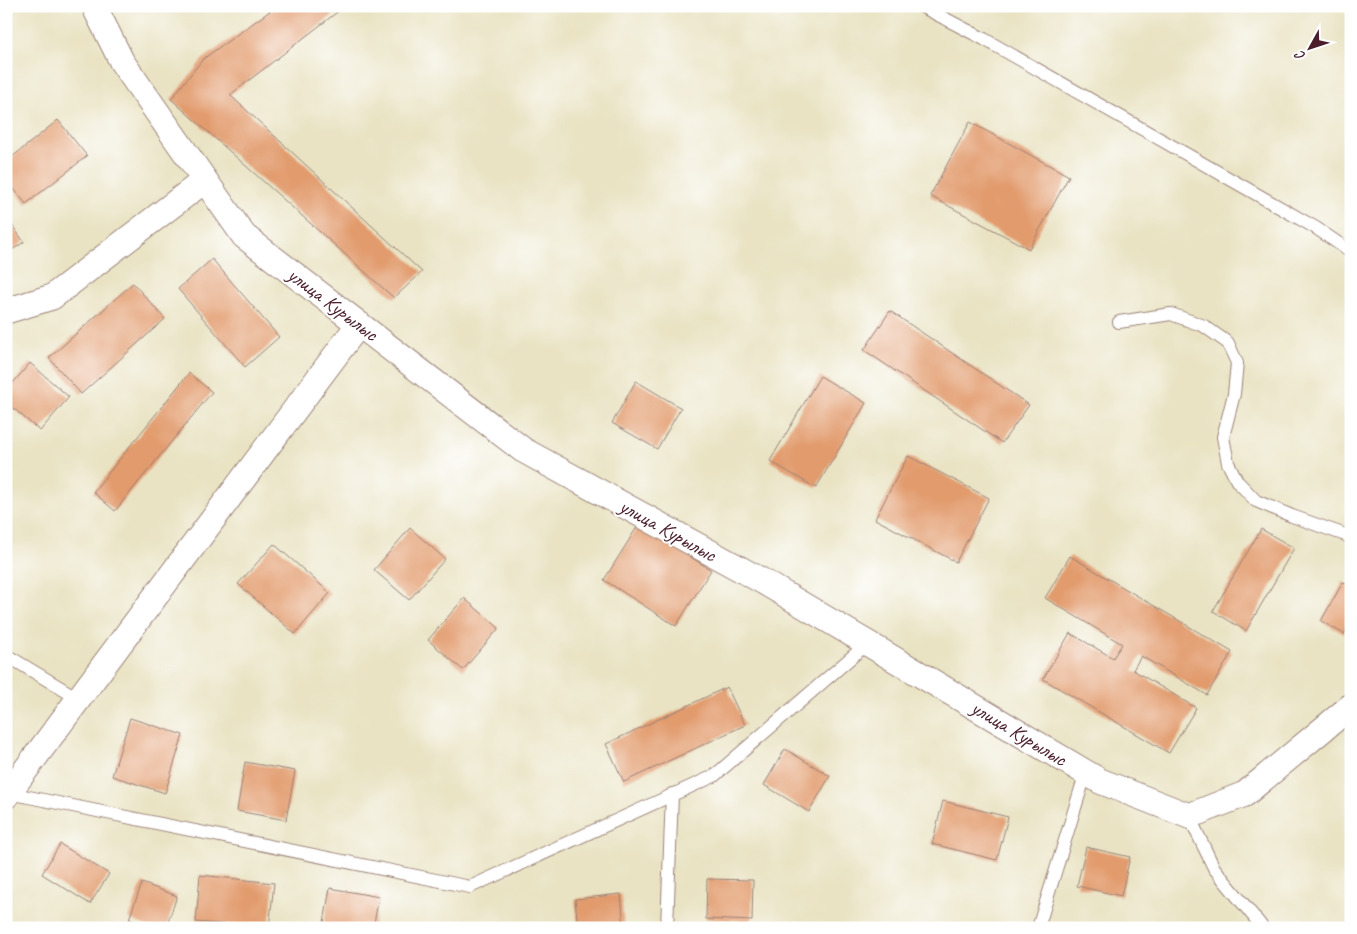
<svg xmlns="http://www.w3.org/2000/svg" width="1357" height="934" font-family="Caveat,sans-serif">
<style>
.building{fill:#e29b6d}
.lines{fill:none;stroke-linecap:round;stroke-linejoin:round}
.lane-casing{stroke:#9a8177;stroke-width:14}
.street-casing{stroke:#9a8177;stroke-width:27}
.lane{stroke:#fff;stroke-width:12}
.street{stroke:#fff;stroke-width:25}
.labels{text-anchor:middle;stroke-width:4;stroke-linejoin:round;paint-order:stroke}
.street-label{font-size:21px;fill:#4a1f2b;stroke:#fff}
</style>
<rect width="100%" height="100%" fill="#fff"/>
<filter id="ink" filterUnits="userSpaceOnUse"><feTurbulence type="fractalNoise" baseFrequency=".02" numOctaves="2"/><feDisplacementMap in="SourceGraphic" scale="10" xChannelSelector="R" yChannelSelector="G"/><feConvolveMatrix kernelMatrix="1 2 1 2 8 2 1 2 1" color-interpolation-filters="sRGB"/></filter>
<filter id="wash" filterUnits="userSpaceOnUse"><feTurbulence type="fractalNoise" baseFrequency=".0096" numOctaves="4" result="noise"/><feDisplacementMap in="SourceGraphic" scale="20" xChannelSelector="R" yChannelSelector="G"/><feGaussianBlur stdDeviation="1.12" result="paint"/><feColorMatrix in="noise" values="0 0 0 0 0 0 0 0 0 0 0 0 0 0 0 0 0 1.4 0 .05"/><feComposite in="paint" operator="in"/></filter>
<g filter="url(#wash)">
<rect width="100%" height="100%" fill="#e9e3c3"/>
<g id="blocks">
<!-- building -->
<path class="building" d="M 277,6 L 345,6 L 230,95 L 422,272 L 394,298 L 171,99 L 203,59 Z
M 58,120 L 87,156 L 26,204 L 6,179 L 6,162 Z
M 970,122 L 1069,176 L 1029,249 L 930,196 Z
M 6,217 L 24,242 L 6,254 Z
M 212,259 L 279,337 L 245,367 L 178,289 Z
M 133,283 L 165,319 L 81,394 L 49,358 Z
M 890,311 L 1029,405 L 1002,443 L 864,350 Z
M 30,363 L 69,397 L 40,431 L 6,402 L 6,391 Z
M 189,373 L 212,392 L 115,511 L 93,492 Z
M 820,376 L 866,403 L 816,488 L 770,461 Z
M 636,381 L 681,408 L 657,449 L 612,423 Z
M 908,456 L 989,498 L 956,562 L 875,519 Z
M 639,524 L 711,570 L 676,626 L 604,580 Z
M 410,528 L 445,559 L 409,600 L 374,570 Z
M 1261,529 L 1294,548 L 1246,631 L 1213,611 Z
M 274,544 L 330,593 L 295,634 L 238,584 Z
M 1070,556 L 1232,652 L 1207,695 L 1141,656 L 1133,670 L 1196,708 L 1169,753 L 1043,679 L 1070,633 L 1113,658 L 1122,644 L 1045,598 Z
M 1343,582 L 1351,586 L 1351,621 L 1344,634 L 1321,621 Z
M 464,598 L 499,628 L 463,670 L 428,640 Z
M 727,687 L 745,725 L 624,782 L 606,744 Z
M 130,718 L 183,735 L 165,793 L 112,776 Z
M 785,749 L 830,776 L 809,812 L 764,785 Z
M 245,762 L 295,771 L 286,820 L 237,811 Z
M 943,801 L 1008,817 L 997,860 L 932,844 Z
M 60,844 L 109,874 L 90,904 L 42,874 Z
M 1086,847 L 1130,857 L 1121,896 L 1077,886 Z
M 200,875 L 274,883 L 269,928 L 196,922 Z
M 707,879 L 753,880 L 752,921 L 706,919 Z
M 142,883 L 177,896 L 166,928 L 151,928 L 129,919 Z
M 330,888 L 379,897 L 373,928 L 323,928 Z
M 621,894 L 624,928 L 578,928 L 575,899 Z"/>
</g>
</g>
<g filter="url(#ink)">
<use href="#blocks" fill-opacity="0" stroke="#9a8177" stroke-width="1"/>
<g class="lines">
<defs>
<path id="lane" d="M 921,6 L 984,39 L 1316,228 L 1351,252
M 1119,322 L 1171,314 L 1204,326 L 1228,343 L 1237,363 L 1234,394 L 1223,437 L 1228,463 L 1237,481 L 1256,501 L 1292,516 L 1351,537
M 6,655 L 79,699
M 9,793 L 470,887 L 714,776 L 868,643
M 1189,816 L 1214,868 L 1263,928
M 667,928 L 672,794
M 1038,928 L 1086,772"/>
<path id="street" d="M 94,6 L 122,62 L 244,236 L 523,450 L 764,582 L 1100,781 L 1189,816 L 1245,794 L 1351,706
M 6,311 L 52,297 L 205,180
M 6,796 L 359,324"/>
</defs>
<!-- lane casing -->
<use href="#lane" class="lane-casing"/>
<!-- street casing -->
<use href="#street" class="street-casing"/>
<!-- lane -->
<use href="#lane" class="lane"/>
<!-- street -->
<use href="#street" class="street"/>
</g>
</g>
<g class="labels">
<!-- street labels -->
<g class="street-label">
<text transform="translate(333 304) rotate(37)" y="7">улица Курылыс</text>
<text transform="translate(668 530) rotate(29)" y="7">улица Курылыс</text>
<text transform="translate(1019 733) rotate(31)" y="7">улица Курылыс</text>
</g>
</g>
<!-- margin -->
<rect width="1357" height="934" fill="none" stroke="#fff" stroke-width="25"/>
<!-- north arrow -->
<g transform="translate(1310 48) rotate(230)" stroke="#ffffff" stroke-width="4" paint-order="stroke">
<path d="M0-4L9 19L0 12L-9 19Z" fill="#4a1f2b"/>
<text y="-8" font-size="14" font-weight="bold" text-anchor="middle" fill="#4a1f2b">С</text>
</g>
</svg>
